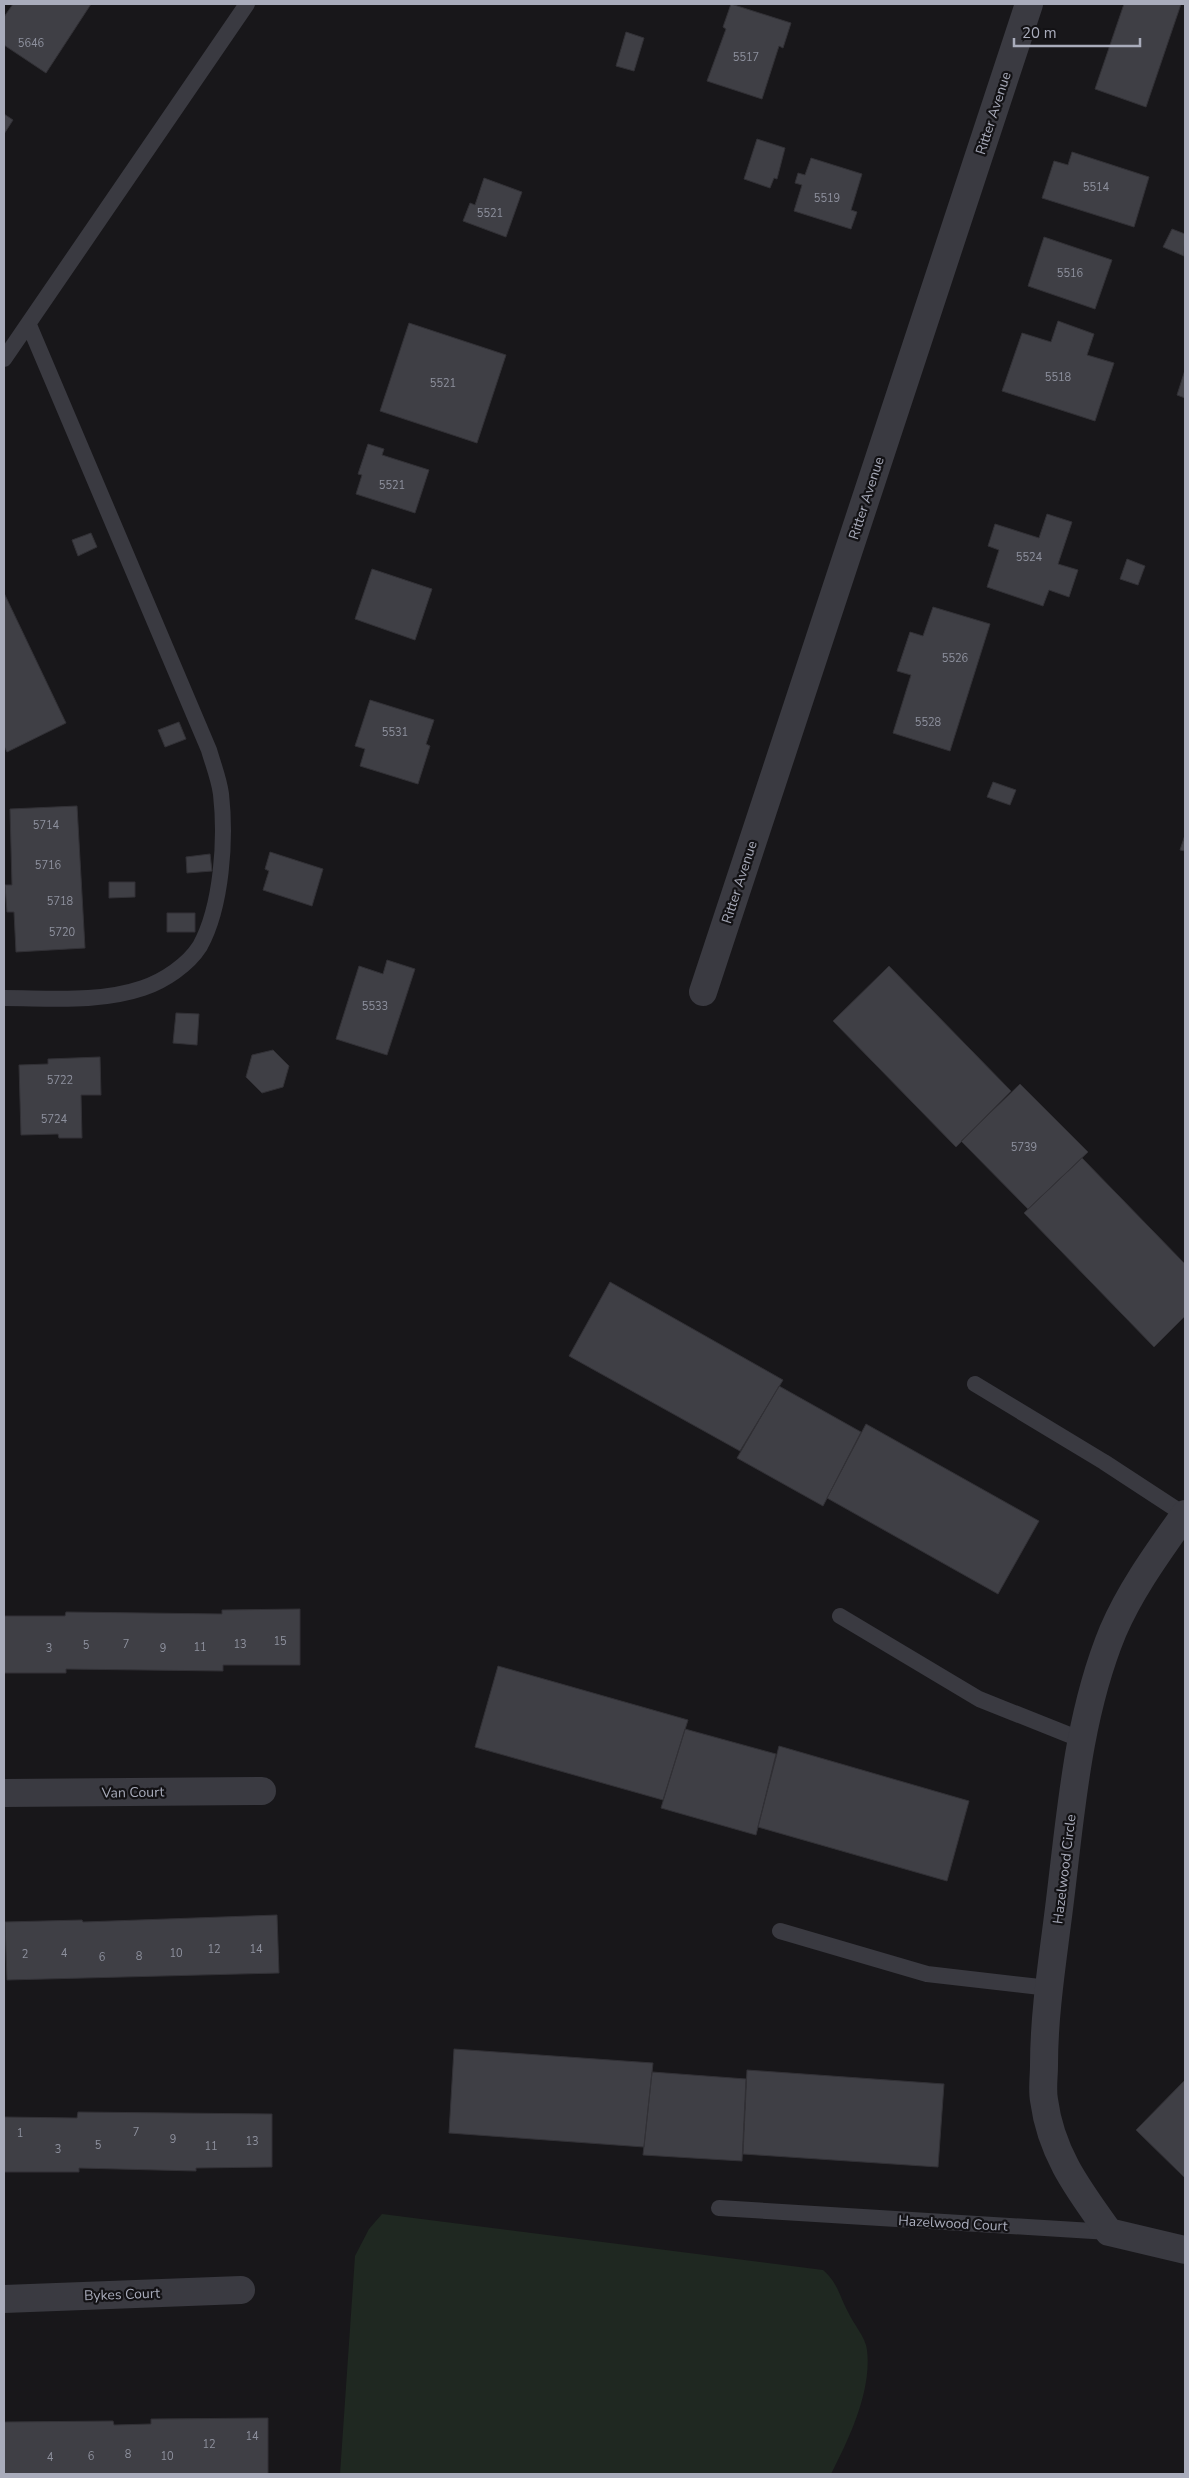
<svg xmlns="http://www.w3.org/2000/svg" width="1189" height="2478" font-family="'Nunito Sans',sans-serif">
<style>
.green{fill:#1f2821}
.building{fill:#3f3f45;stroke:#323136}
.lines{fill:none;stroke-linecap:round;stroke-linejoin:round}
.service{stroke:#3a3a41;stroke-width:16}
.minor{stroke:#3a3a41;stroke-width:28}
.labels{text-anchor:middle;stroke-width:4.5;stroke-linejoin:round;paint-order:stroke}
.number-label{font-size:11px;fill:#8e919e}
.street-label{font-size:14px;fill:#a9acbb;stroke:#131215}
</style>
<rect width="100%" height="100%" fill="#18171a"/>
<!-- green -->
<path class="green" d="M 382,2214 L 823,2270 C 838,2283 839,2295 848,2312 C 853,2323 866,2338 867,2350 C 872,2391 849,2439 831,2474 L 340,2474 L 355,2256 L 369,2229 Z"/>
<!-- building -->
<path class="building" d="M 13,4 L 91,4 L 46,73 L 4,45 L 4,17 Z
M 731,4 L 791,23 L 783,48 L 779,46 L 762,99 L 707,81 L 726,29 L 723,27 Z
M 1124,4 L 1181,4 L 1146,107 L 1095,89 Z
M 626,32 L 644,38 L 634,71 L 616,66 Z
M 4,114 L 13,120 L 4,134 Z
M 757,139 L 785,148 L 777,179 L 774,178 L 770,188 L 744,179 Z
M 1072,152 L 1149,177 L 1134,227 L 1042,198 L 1054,161 L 1068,165 Z
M 811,158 L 862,174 L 851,210 L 857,212 L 851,229 L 794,211 L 802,185 L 795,183 L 798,173 L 805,175 Z
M 484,178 L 522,192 L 506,237 L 463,221 L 470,203 L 475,205 Z
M 1172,229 L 1185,234 L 1184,256 L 1163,247 Z
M 1044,237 L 1112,260 L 1095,309 L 1028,286 Z
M 1058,321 L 1094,334 L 1087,355 L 1114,363 L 1095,421 L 1002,391 L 1022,333 L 1051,342 Z
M 409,323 L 506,355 L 477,443 L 380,411 Z
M 1185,370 L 1185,398 L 1177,395 Z
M 368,444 L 384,449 L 382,455 L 429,470 L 415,513 L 356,494 L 362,475 L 358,474 Z
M 1047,514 L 1072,522 L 1058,564 L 1078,570 L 1069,597 L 1049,590 L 1043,606 L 987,587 L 999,550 L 988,546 L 995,524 L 1039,538 Z
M 91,533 L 97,547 L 78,556 L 72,540 Z
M 1127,559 L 1145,566 L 1138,585 L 1120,579 Z
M 372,569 L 432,589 L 415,640 L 355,619 Z
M 4,593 L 66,723 L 7,752 L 4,746 Z
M 933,607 L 990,624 L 950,751 L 893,733 L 911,675 L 897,671 L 910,632 L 923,636 Z
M 370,700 L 434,720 L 426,744 L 430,746 L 418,784 L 360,766 L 365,749 L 355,746 Z
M 179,722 L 186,739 L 165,747 L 158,730 Z
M 993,782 L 1016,790 L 1010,805 L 987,797 Z
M 77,806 L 85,948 L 16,952 L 14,912 L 7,912 L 5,885 L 12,885 L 10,809 Z
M 1185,835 L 1185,851 L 1180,850 Z
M 270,852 L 323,869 L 312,906 L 263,890 L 269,871 L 265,869 Z
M 210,854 L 212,871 L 187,873 L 186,857 Z
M 109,882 L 135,882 L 135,897 L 109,898 Z
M 167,913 L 195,913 L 195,932 L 167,932 Z
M 387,960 L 415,969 L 387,1055 L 336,1039 L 359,966 L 383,974 Z
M 889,966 L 1011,1091 L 956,1147 L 833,1021 Z
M 176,1013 L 199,1014 L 197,1045 L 173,1043 Z
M 273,1050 L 289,1066 L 283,1087 L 262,1093 L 246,1077 L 252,1055 Z
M 100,1057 L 101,1095 L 81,1095 L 82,1138 L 59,1138 L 58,1134 L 21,1135 L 19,1065 L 48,1064 L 48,1059 Z
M 1020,1084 L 1088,1152 L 1028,1209 L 961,1141 Z
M 1082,1158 L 1185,1264 L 1185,1316 L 1154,1347 L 1024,1213 Z
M 610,1282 L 783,1380 L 740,1451 L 569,1356 Z
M 779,1386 L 861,1432 L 823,1506 L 737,1458 Z
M 866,1424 L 1039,1521 L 998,1594 L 827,1498 Z
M 300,1609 L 300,1665 L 223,1665 L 223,1671 L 66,1669 L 66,1673 L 4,1673 L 4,1616 L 65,1616 L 66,1612 L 222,1614 L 222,1610 Z
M 498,1666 L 688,1720 L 663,1800 L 475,1747 Z
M 685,1729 L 776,1754 L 756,1835 L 661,1808 Z
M 779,1746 L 969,1801 L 947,1881 L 758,1827 Z
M 277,1915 L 279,1973 L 7,1980 L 5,1922 L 82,1920 L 83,1922 Z
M 454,2049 L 653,2063 L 644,2147 L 449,2133 Z
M 747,2070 L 944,2084 L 938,2167 L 743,2154 Z
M 652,2072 L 746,2079 L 742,2161 L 643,2155 Z
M 1185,2080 L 1185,2178 L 1136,2130 Z
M 78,2112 L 272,2114 L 272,2167 L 196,2168 L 196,2171 L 79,2168 L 79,2172 L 4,2172 L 4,2117 L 77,2118 Z
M 268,2418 L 268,2474 L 4,2474 L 4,2422 L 113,2421 L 114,2425 L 151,2424 L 151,2419 Z"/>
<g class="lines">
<!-- service -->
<path class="service" d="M 4,359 L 247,4
M 4,998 C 50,998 99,1003 143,988 C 164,981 188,965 200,946 C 222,906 226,839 221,794 C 219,779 213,764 209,750 L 29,325
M 975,1384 L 1104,1462 L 1185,1515
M 840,1616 L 979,1699 L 1082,1740
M 780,1931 L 927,1974 L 1049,1988
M 719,2208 L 1109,2232"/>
<!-- minor -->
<path class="minor" d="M 703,992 L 1029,4
M 1185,1514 C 1159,1551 1131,1589 1113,1631 C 1075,1723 1070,1827 1057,1924 C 1051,1971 1044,2018 1044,2065 C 1044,2077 1042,2089 1044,2100 C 1051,2154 1079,2190 1109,2232 L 1185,2250
M 4,1793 L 262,1791
M 4,2299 L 241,2290"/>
</g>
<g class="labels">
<!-- number labels -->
<g class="number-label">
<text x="31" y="47">5646</text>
<text x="746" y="61">5517</text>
<text x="1096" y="191">5514</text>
<text x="827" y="202">5519</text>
<text x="490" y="217">5521</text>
<text x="1070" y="277">5516</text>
<text x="1058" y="381">5518</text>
<text x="443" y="387">5521</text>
<text x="392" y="489">5521</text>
<text x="1029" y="561">5524</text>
<text x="955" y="662">5526</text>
<text x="928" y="726">5528</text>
<text x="395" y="736">5531</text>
<text x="46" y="829">5714</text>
<text x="48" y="869">5716</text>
<text x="60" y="905">5718</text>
<text x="62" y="936">5720</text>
<text x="375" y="1010">5533</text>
<text x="60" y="1084">5722</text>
<text x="54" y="1123">5724</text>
<text x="1024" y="1151">5739</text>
<text x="280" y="1645">15</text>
<text x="126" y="1648">7</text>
<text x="240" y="1648">13</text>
<text x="86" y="1649">5</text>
<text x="200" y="1651">11</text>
<text x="49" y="1652">3</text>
<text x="163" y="1652">9</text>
<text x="214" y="1953">12</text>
<text x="256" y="1953">14</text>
<text x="64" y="1957">4</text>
<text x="176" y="1957">10</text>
<text x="25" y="1958">2</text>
<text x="139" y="1960">8</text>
<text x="102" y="1961">6</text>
<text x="136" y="2136">7</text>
<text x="20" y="2137">1</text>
<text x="173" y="2143">9</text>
<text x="252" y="2145">13</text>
<text x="98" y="2149">5</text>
<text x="211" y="2150">11</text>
<text x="58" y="2153">3</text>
<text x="252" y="2440">14</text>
<text x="209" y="2448">12</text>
<text x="128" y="2458">8</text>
<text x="91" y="2460">6</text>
<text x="167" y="2460">10</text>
<text x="50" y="2461">4</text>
</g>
<!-- street labels -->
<g class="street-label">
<text transform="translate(993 113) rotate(-72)" y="5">Ritter Avenue</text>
<text transform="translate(866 498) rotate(-72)" y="5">Ritter Avenue</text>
<text transform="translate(739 882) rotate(-72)" y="5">Ritter Avenue</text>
<text transform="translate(133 1792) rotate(-1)" y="5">Van Court</text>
<text transform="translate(1064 1869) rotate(-83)" y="5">Hazelwood Circle</text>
<text transform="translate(953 2223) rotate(3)" y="5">Hazelwood Court</text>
<text transform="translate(122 2294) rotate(-2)" y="5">Bykes Court</text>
</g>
</g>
<!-- border -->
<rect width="1189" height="2478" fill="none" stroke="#a9acbb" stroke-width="10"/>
<!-- scale -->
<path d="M1014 38v8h126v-8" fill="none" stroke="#a9acbb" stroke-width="2.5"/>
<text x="1022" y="38" font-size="15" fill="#a9acbb" stroke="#131215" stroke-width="4" paint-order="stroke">20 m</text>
</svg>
